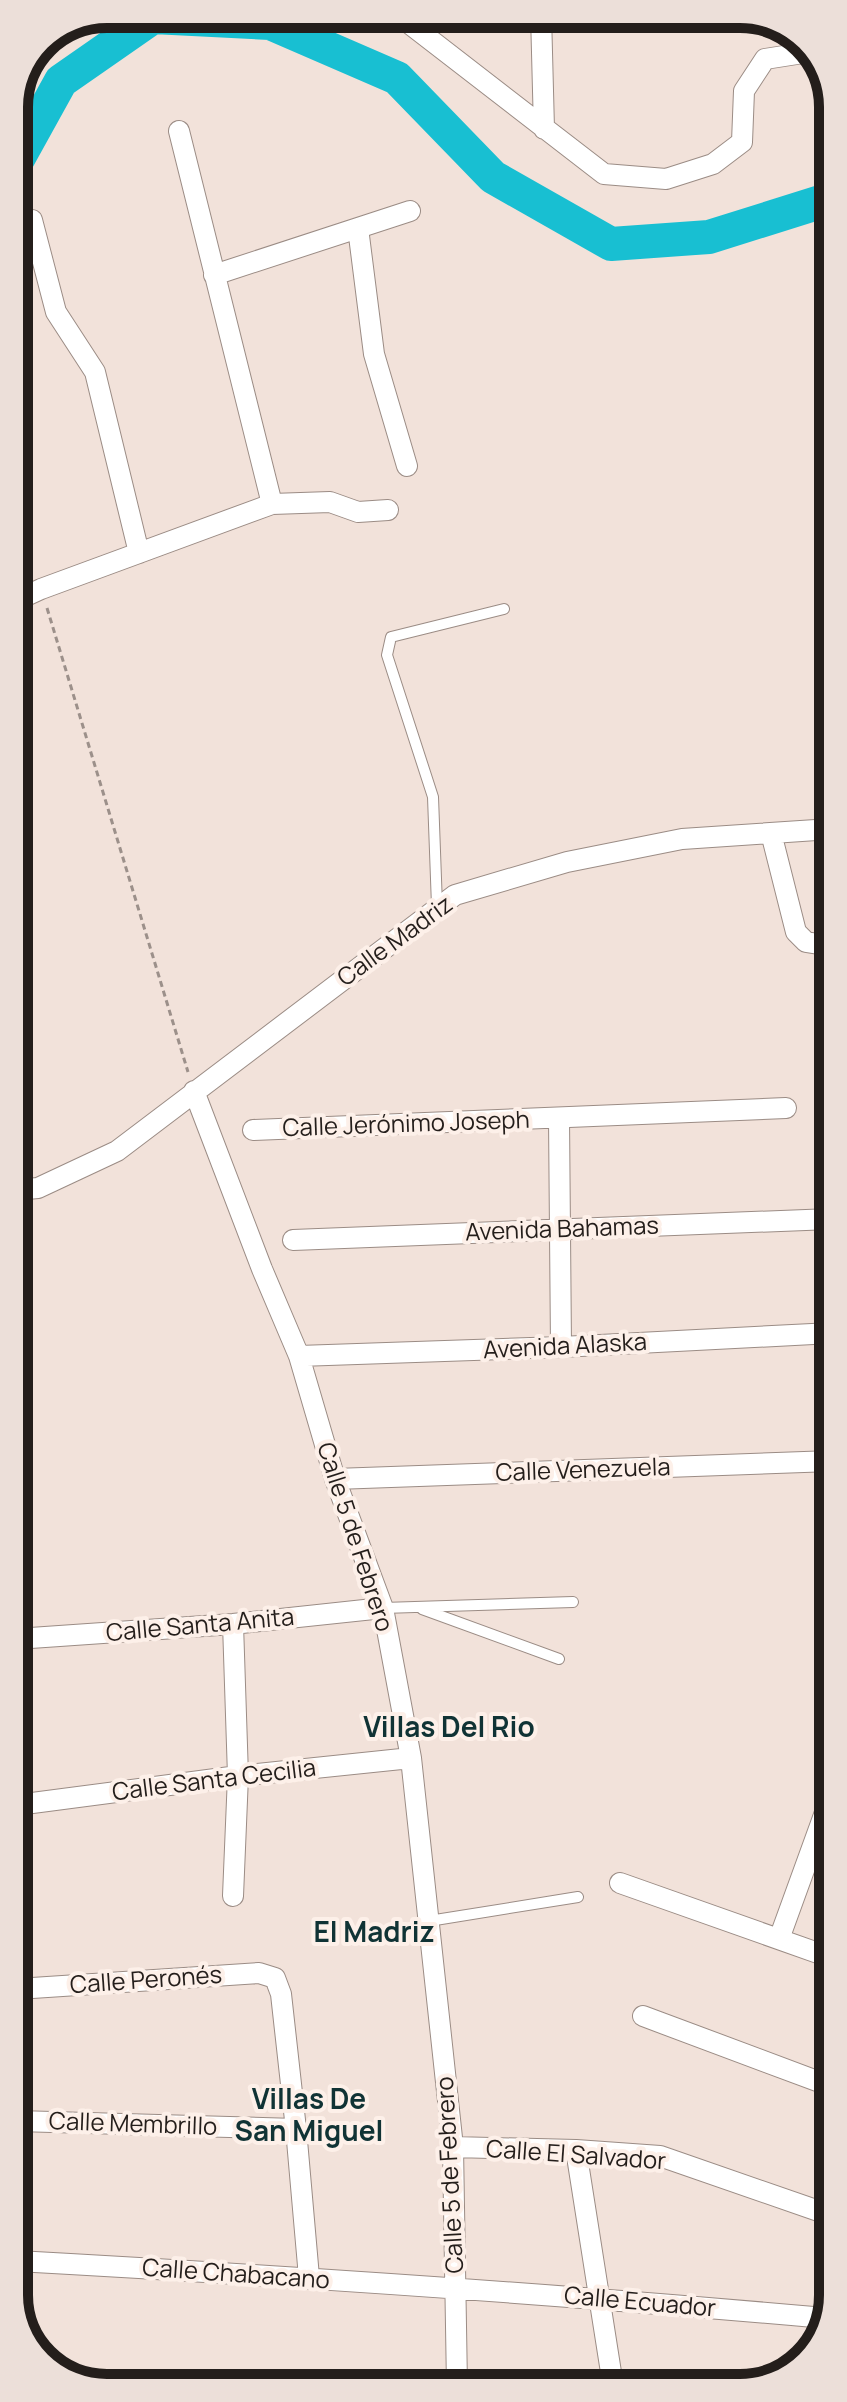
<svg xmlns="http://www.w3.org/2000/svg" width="847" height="2402" font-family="Manrope,sans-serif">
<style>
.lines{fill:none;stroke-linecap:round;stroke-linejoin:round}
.river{stroke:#18bfd2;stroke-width:34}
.service-casing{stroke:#9b8c85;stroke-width:12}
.minor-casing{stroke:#9b8c85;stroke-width:22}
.path{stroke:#9c908a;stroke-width:3;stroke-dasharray:6 4;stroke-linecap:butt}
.service{stroke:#fff;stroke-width:10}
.minor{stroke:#fff;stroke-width:20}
.labels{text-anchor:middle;stroke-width:8;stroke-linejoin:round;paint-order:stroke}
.street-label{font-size:24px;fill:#241e1b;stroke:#fdf0e9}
.quarter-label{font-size:28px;font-weight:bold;fill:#103335;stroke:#fdf0e9}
.rim{fill:none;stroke:#241e1b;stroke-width:10}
</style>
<rect width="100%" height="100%" fill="#f2e2da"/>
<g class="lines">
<!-- river -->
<path class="river" d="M 14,166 L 61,81 L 153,17 L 270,23 L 397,78 L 493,177 L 611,244 L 709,237 L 830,199"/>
<defs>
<path id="service" d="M 437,906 L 433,797 L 387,655 L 391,637 L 504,609
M 383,1608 L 573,1602
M 422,1609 L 559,1659
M 429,1921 L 578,1897"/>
<path id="minor" d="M 397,14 L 604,174 L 666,179 L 713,164 L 742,142 L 744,91 L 765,59 L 803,53 L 815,59
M 541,14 L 544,129
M 179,131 L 272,504
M 32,220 L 56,312 L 95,372 L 139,553
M 358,228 L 374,354 L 407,466
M 214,275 L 410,211
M 15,601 L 41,589 L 272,504 L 330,502 L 358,512 L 388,510
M 771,833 L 796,932 L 806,942 L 831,946
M 194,1091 L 262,1269 L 299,1356 L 335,1479 L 383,1608 L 411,1758 L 453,2147 L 457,2386
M 559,1118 L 561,1347
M 253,1130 L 786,1108
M 16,1190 L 38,1188 L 117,1151 L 455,895 L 567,862 L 682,839 L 831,829
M 293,1240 L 831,1219
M 299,1356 L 561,1347 L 832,1333
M 335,1479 L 832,1461
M 233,1624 L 238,1776 L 233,1896
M 16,1639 L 233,1624 L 383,1608
M 17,1805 L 238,1776 L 411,1758
M 620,1883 L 832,1958
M 779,1939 L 828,1804
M 17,1989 L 259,1973 L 275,1978 L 281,1994 L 296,2129 L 309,2277
M 643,2016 L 833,2087
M 17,2121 L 296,2129
M 453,2147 L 576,2150 L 660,2156 L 833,2216
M 576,2150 L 613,2385
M 17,2261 C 287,2276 556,2294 825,2318"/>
</defs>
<!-- service casing -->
<use href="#service" class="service-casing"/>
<!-- minor casing -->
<use href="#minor" class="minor-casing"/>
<!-- path -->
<path class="path" d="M 47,608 L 188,1072"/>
<!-- service -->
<use href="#service" class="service"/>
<!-- minor -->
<use href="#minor" class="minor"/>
</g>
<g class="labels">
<!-- street labels -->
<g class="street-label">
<text transform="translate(395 941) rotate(-36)" y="8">Calle Madriz</text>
<text transform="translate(406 1124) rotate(-2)" y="8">Calle Jerónimo Joseph</text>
<text transform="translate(562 1229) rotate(-2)" y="8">Avenida Bahamas</text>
<text transform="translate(565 1346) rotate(-3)" y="8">Avenida Alaska</text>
<text transform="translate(583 1470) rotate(-2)" y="8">Calle Venezuela</text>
<text transform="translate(355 1537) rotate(72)" y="8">Calle 5 de Febrero</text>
<text transform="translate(200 1625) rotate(-5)" y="8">Calle Santa Anita</text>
<text transform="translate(214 1780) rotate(-7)" y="8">Calle Santa Cecilia</text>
<text transform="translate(146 1980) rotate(-4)" y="8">Calle Peronés</text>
<text transform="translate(133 2124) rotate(2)" y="8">Calle Membrillo</text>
<text transform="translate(576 2155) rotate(4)" y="8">Calle El Salvador</text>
<text transform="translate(450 2175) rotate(-93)" y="8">Calle 5 de Febrero</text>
<text transform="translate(236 2274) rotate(4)" y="8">Calle Chabacano</text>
<text transform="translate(640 2302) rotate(5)" y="8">Calle Ecuador</text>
</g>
<!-- quarter labels -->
<g class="quarter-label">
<text x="449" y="1737">Villas Del Rio</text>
<text x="374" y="1942">El Madriz</text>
<text x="309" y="2109">Villas De<tspan x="309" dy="32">San Miguel</tspan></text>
</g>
</g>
<!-- crop -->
<path d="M0 0H847V2402H0ZM107 28H740A79 79 0 0 1 819 107V2295A79 79 0 0 1 740 2374H107A79 79 0 0 1 28 2295V107A79 79 0 0 1 107 28Z" fill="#ecdfd9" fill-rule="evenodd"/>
<path class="rim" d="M107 28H740A79 79 0 0 1 819 107V2295A79 79 0 0 1 740 2374H107A79 79 0 0 1 28 2295V107A79 79 0 0 1 107 28Z"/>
</svg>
